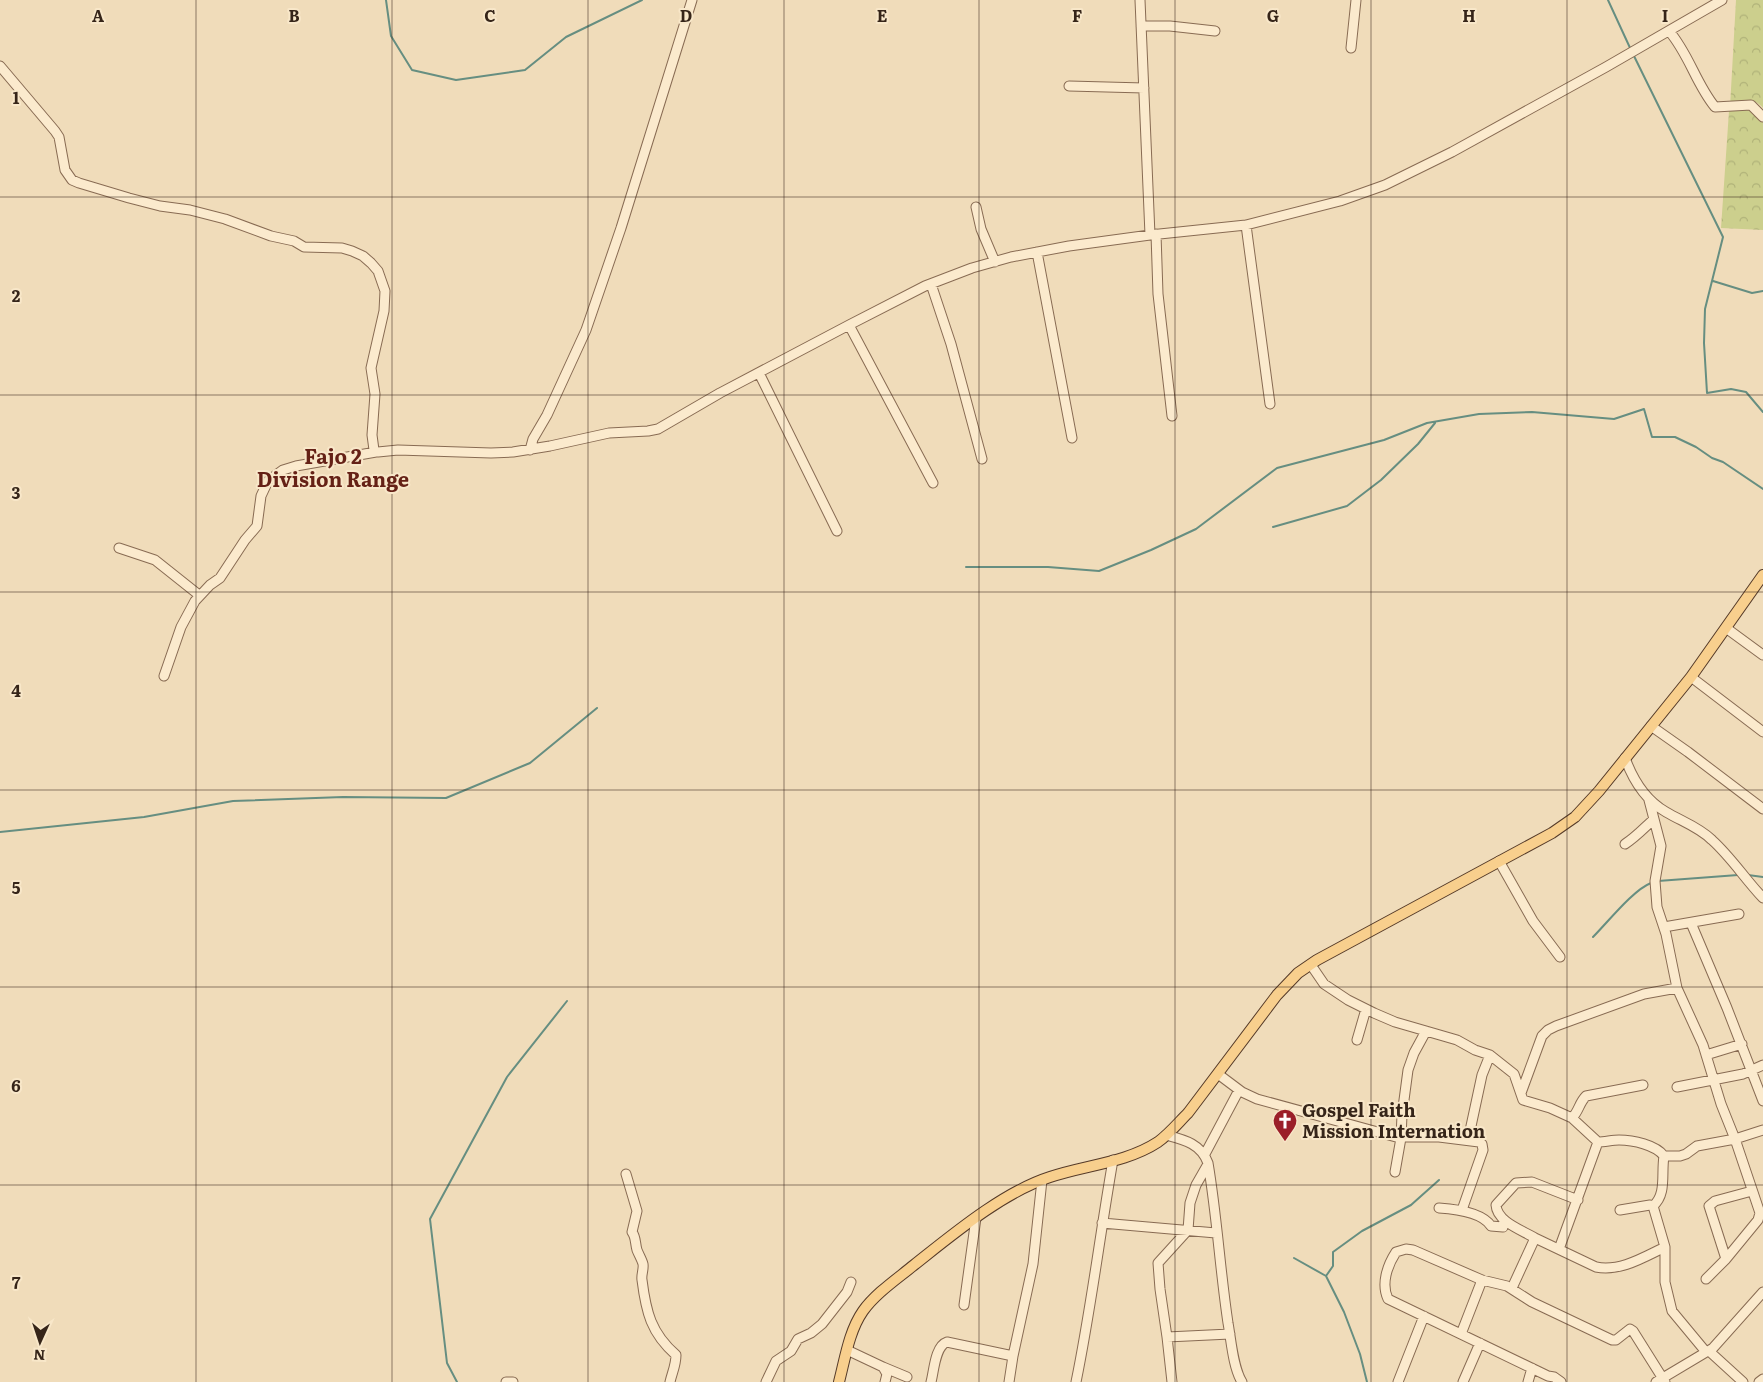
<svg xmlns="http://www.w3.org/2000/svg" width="1763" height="1382" font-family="Literata,serif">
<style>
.forest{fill:url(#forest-crowns)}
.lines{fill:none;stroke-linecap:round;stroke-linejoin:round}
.stream{stroke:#668e81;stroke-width:2}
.minor-casing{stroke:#886b53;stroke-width:11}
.major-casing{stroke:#553a28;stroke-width:12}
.minor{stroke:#fbeacd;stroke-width:9}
.major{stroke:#f8cf8d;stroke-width:10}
.grid{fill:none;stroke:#362519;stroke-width:1;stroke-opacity:0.55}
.labels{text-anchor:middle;stroke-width:4;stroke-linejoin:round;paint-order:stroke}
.poi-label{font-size:18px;font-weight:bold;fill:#362519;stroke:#f8e7c9;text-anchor:start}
.quarter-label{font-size:20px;font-weight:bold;fill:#652116;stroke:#f8e7c9}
.grid-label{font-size:16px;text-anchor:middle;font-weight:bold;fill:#362519;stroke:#f8e7c9;stroke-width:4;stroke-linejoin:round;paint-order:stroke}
</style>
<defs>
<pattern id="forest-crowns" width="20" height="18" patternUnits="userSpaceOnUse" patternTransform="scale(1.25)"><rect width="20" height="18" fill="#cccf8d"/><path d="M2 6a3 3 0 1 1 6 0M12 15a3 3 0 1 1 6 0" fill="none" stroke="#b0b279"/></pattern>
</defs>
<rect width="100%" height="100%" fill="#f0dcba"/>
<!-- forest -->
<path class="forest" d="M 1736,0 L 1763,0 L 1763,108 C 1754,97 1739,99 1730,107 Z
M 1748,104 L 1763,116 L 1763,230 L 1721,228 L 1729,111 Z"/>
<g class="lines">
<!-- stream -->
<path class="stream" d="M 386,0 L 391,36 L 412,70 L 456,80 L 525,70 L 566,37 L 642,0
M 1608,0 L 1631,50
M 1633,54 L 1723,237 L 1705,309 L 1704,343 L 1707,393 L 1731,389 L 1746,392 L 1763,412
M 1713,281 L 1752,293 L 1763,291
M 1273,527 L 1347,506 L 1381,480 L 1418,444 L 1435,423
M 966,567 L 1048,567 L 1099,571 L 1151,550 L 1196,529 L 1277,468 L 1384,440 L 1427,423 L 1479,414 L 1532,412 L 1614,419 L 1644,409 L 1652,437 L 1675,437 L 1696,447 L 1712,458 L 1723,462 L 1763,489
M 0,832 L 144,817 L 233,801 L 343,797 L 446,798 L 530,763 L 597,708
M 1748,875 L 1763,877
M 1658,881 L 1738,875
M 1593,937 C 1608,922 1633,890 1651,883
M 1294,1258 L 1326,1276 L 1344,1312 L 1360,1354 L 1367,1382
M 1326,1276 L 1333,1266 L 1333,1252 L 1362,1231 L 1411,1205 L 1439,1180
M 457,1382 L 447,1363 L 430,1219 L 507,1077 L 567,1001"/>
<defs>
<path id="minor" d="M 1140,0 L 1150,235
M 1141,26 L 1170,26 L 1215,31
M 1669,31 C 1689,54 1696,84 1715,107 L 1751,105 L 1763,117
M 1351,48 L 1356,0
M 0,66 L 55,131 L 59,137 L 65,170 L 72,180 L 79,183 L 129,198 L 160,206 L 190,210 L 225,219 L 271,236 L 294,241 L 304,247 L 342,248 L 352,251 L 363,256 L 371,263 L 378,271 L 385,291 L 384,311 L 371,368 L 375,394 L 372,435 L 374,450 L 378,452 L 398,450 L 491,453 L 513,452 L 550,446 L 609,433 L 648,431 L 658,429 L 720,393 L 849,325 L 925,286 L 972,268 L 1011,257 L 1069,246 L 1150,235 L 1246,225 L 1340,201 L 1385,185 L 1452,152 L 1606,67 L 1722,0
M 1069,86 L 1144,88
M 976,207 L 981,229 L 995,262
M 1246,225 L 1270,404
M 1156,234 L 1158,294 L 1172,416
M 1037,252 L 1072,438
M 931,284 L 951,344 L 982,459
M 849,325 L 933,483
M 759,373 L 837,531
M 530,450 L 533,439 L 547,415 L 586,330 L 621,228 L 692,0
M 119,548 L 155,560 L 199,595
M 1726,628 L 1763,655
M 164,676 L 181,627 L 195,601 L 210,585 L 220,578 L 245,540 L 257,526 L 261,496 L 268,481 L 283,470 L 296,466 L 376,452
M 1691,677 L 1763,732
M 1651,726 L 1688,752 L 1763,809
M 1625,758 C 1633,780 1645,800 1666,812 C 1681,821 1699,827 1712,840 C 1731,857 1745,879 1763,898
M 1649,800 L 1661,846 L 1655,881 L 1657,907 L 1666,934 L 1677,988 L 1703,1045 L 1721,1104 L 1735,1139 L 1760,1213 L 1758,1220 L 1726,1259 L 1706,1279
M 1625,844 C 1636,837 1644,828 1654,819
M 1499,861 L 1533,921 L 1560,957
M 1691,923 L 1727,1008 L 1763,1101
M 1664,927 L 1739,914
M 1311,965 L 1324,984 L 1348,1000 L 1374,1013 L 1395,1022 L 1457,1040 L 1475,1050 L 1490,1055 L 1514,1074 L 1523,1100 L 1550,1108 L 1572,1118 L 1598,1142 C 1605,1142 1612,1140 1619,1140 C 1633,1140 1656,1145 1664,1156 L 1680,1156 L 1686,1154 L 1697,1146 L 1735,1139 L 1763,1130
M 1357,1040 L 1366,1009
M 1706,1055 L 1742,1044
M 1218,1074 L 1242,1092 L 1257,1099 L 1396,1137 L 1439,1137 L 1479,1142 L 1482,1144 L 1483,1150 L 1462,1210
M 1677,1087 L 1743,1074 L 1763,1065
M 1521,1093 L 1542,1036 L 1548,1030 L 1556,1026 L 1644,994 L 1677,988
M 1572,1118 C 1579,1111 1579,1103 1586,1096 L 1643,1085
M 1166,1135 C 1185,1140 1201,1144 1208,1163 C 1217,1216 1220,1270 1228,1323 C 1231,1339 1233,1368 1242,1382
M 1468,1140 L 1482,1075 L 1490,1055
M 1205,1154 L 1239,1090
M 1395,1172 L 1401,1138 L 1402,1115 L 1408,1070 L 1414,1053 L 1426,1031
M 626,1174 L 637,1211 L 632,1232 C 636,1237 635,1243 637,1250 C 639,1255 642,1260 643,1264 C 644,1269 641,1275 642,1280 C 646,1312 651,1333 676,1355 C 676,1365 672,1373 670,1382
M 1653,1206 C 1667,1194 1661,1174 1664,1156
M 1439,1208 C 1454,1209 1482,1212 1491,1226 L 1503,1227 L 1504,1220
M 1620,1210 L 1650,1205 L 1653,1206 L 1665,1247 L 1665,1282 L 1672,1311 L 1706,1352
M 1102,1223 L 1216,1233
M 1535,1238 C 1522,1230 1497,1222 1496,1205 L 1516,1183 L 1532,1182 L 1578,1200
M 1559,1249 L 1598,1142
M 1726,1259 L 1709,1206 L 1715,1201 L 1752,1191
M 1512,1288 L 1535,1238 L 1596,1267 C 1620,1272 1644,1257 1665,1247
M 964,1305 L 976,1218
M 1461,1334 L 1482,1280
M 1167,1337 L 1230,1334
M 847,1350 L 883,1367 L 887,1374 L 885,1382
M 1709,1351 L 1743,1382
M 883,1367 L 907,1377
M 506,1382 L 513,1382
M 766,1382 L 776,1361 L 791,1351 L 798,1339 L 811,1333 L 822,1324 L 847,1292 L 851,1282
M 931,1382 C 934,1371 935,1346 947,1342 L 1013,1356
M 1009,1382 L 1013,1356 L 1033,1264 L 1042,1180
M 1076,1382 C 1091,1309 1100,1234 1113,1160
M 1172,1382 L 1167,1337 L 1160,1289 L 1158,1263 L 1188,1230 L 1190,1203 L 1196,1185 L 1208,1164
M 1398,1382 L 1424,1316
M 1463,1382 L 1480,1343
M 1528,1382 L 1532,1368
M 1561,1382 L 1554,1377 L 1548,1376 L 1388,1299 C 1381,1284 1387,1266 1396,1252 L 1406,1249 L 1413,1250 L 1482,1280 L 1507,1286 L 1532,1302 L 1612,1340 L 1616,1340 L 1630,1329 L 1633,1331 L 1665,1382
M 1656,1382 L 1713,1348 L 1763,1292
M 1759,1382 L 1763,1379"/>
<path id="major" d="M 839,1382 C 845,1359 849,1331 863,1311 C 876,1293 897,1279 914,1265 C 952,1235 1003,1192 1050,1177 C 1085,1165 1126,1163 1158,1142 C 1169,1134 1178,1123 1188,1113 L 1277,995 L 1298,973 L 1317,960 L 1552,833 L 1575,817 L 1599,791 L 1691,677 L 1763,575"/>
</defs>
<!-- minor casing -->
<use href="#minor" class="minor-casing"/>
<!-- major casing -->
<use href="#major" class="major-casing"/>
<!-- minor -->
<use href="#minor" class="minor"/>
<!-- major -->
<use href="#major" class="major"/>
</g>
<!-- grid -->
<path class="grid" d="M 196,0 L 196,1382M 392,0 L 392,1382M 588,0 L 588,1382M 784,0 L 784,1382M 979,0 L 979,1382M 1175,0 L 1175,1382M 1371,0 L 1371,1382M 1567,0 L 1567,1382M 0,197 L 1763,197M 0,395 L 1763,395M 0,592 L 1763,592M 0,790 L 1763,790M 0,987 L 1763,987M 0,1185 L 1763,1185"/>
<!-- icons -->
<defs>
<symbol id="church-pin" viewBox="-11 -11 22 30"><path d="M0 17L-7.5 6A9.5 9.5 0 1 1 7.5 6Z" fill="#9b1f29" stroke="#f8e7c9"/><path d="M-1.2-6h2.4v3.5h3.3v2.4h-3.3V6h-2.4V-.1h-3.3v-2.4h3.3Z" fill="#fff"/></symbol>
</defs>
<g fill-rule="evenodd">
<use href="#church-pin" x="1271" y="1107" width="28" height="38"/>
</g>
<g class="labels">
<!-- poi labels -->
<g class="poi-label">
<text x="1302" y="1117">Gospel Faith<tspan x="1302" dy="21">Mission Internation</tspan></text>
</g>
<!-- quarter labels -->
<g class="quarter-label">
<text x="333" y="464">Fajo 2<tspan x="333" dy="23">Division Range</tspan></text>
</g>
</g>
<g class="grid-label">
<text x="98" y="22">A</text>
<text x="294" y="22">B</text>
<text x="490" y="22">C</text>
<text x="686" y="22">D</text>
<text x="882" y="22">E</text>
<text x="1077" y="22">F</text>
<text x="1273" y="22">G</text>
<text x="1469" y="22">H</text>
<text x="1665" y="22">I</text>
<text x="16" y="104">1</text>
<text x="16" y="302">2</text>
<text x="16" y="499">3</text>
<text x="16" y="697">4</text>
<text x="16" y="894">5</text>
<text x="16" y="1092">6</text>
<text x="16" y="1289">7</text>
</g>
<!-- north arrow -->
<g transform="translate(40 1342) rotate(183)" stroke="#f8e7c9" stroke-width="4" paint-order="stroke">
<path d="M0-4L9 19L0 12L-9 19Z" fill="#362519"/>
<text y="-8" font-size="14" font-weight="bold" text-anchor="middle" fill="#362519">N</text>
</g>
</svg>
